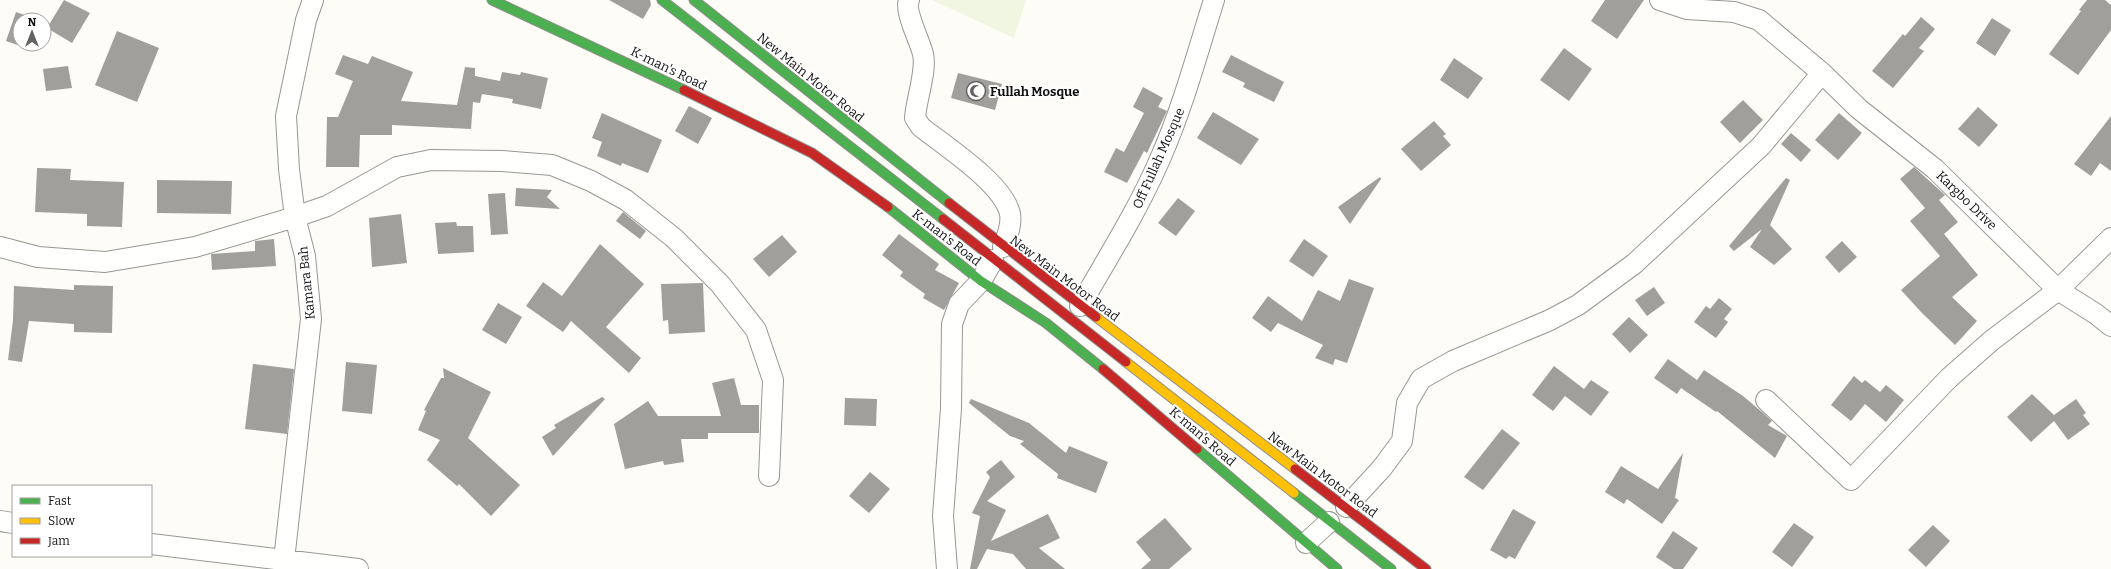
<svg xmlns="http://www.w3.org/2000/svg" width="2111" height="569" font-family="Bitter,serif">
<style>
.pitch{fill:#f0f6e1}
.building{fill:#a19f9c}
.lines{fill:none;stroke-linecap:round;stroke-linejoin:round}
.street-casing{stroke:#979795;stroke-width:22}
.fast-casing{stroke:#8e8d8b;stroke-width:11}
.slow-casing{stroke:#8e8d8b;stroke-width:11}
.jam-casing{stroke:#8e8d8b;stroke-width:11}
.street{stroke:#fffffe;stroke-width:20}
.fast{stroke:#4caf50;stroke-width:9}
.slow{stroke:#ffc107;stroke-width:9}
.jam{stroke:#c62828;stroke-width:9}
.labels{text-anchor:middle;stroke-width:4;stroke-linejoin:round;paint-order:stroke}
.street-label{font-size:13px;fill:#111;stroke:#fff}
.poi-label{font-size:13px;font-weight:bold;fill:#111;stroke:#fff;text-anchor:start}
</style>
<rect width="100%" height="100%" fill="#fdfcf7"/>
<!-- pitch -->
<path class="pitch" d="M 932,0 L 1026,0 L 1014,38 Z"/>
<!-- building -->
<path class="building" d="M 64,0 L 90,13 L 72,43 L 47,28 Z
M 609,0 L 650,0 L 651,5 L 643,19 Z
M 1605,0 L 1644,0 L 1617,39 L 1591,21 Z
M 2087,0 L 2105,0 L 2111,5 L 2111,30 L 2078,75 L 2049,54 L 2081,11 L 2079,10 Z
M 16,12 L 39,20 L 20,20 L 20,44 L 30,44 L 29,49 L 6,41 Z
M 1921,17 L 1935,29 L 1919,48 L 1924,51 L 1893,88 L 1872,71 L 1903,34 L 1905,36 Z
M 1992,18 L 2011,30 L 1995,56 L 1976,43 Z
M 117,31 L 159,48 L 137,102 L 95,85 Z
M 1564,48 L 1592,69 L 1569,101 L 1540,80 Z
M 343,55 L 368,64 L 372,56 L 413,72 L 401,101 L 457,105 L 465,67 L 475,68 L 475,76 L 500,81 L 502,72 L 520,75 L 521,72 L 548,78 L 541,109 L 512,103 L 513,99 L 482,94 L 480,103 L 473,102 L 471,129 L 392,125 L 392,135 L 360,135 L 359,167 L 326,167 L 327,117 L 338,117 L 353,81 L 335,74 Z
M 1231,55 L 1284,82 L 1274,102 L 1243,87 L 1245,83 L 1222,72 Z
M 1454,58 L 1483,78 L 1468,99 L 1440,80 Z
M 68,66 L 72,88 L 46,91 L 43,69 Z
M 958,73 L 1002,84 L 995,110 L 951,98 Z
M 1143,87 L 1163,98 L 1158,107 L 1167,111 L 1147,153 L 1144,151 L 1127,183 L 1104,172 L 1116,148 L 1124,152 L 1144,113 L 1133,107 Z
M 1743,100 L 1763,120 L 1740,143 L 1720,122 Z
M 689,106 L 712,118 L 698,144 L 675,131 Z
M 1978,107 L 1998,125 L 1979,147 L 1958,129 Z
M 1213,112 L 1259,139 L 1241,165 L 1197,138 Z
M 602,113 L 662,140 L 648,173 L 622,163 L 621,166 L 597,156 L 602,142 L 592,138 Z
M 1839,113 L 1862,133 L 1838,160 L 1815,140 Z
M 2111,116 L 2111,171 L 2100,163 L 2091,176 L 2074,164 Z
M 1434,121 L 1446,134 L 1443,136 L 1451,145 L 1421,171 L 1401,149 Z
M 1791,133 L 1811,150 L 1801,162 L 1781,144 Z
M 1914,167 L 1945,195 L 1939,200 L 1958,222 L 1944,234 L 1978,275 L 1952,297 L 1977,321 L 1955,345 L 1921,312 L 1901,290 L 1940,256 L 1910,221 L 1925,208 L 1900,179 Z
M 37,168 L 71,169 L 70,180 L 124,182 L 122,227 L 87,226 L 87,214 L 35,212 Z
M 1380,177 L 1381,179 L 1350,224 L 1338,207 Z
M 1786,178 L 1790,180 L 1770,225 L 1792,249 L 1774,265 L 1750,247 L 1762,229 L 1734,251 L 1729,246 Z
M 157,180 L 232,181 L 231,214 L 157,213 Z
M 516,188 L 552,190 L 547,197 L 560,209 L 515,206 Z
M 505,193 L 508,234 L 491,235 L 488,194 Z
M 1178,198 L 1195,211 L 1176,236 L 1158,223 Z
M 623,212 L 646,231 L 640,239 L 616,221 Z
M 401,214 L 407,263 L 372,267 L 369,218 Z
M 456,222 L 457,226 L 473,226 L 474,252 L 438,254 L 435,223 Z
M 899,234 L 939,264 L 935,270 L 959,283 L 944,310 L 923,298 L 925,294 L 900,276 L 903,272 L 882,255 Z
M 782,235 L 797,252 L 769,277 L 753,259 Z
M 274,239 L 276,266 L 212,270 L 211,254 L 255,251 L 255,241 Z
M 1304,239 L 1328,256 L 1313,277 L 1289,261 Z
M 1842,241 L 1857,257 L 1839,273 L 1825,257 Z
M 600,244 L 644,284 L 606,327 L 641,358 L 629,373 L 571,321 L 563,332 L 526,306 L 543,282 L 562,296 Z
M 1349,279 L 1374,288 L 1347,363 L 1335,359 L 1333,365 L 1315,358 L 1323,345 L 1278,323 L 1271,332 L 1252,318 L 1268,296 L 1302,321 L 1318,290 L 1340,301 Z
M 703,283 L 705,332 L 669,334 L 668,320 L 663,321 L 661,284 Z
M 74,285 L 113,286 L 112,333 L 74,332 L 74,324 L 29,321 L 22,362 L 8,360 L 13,320 L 14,286 L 74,290 Z
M 1654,287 L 1665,303 L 1647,316 L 1635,300 Z
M 1719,298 L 1732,309 L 1724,319 L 1728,322 L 1716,338 L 1694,322 L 1706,306 L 1710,309 Z
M 498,303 L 522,317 L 506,344 L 482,330 Z
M 1629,317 L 1648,335 L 1630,353 L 1612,334 Z
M 1668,359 L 1697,380 L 1704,370 L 1743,396 L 1762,412 L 1772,421 L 1768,425 L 1787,436 L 1775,458 L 1717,411 L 1716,412 L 1681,388 L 1677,394 L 1654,378 Z
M 346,362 L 377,365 L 372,414 L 342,411 Z
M 253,364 L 294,369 L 287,434 L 245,429 Z
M 1554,366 L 1584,389 L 1591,380 L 1609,392 L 1591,416 L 1565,396 L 1553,411 L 1532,395 Z
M 443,368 L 491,392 L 468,438 L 520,485 L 491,516 L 459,484 L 457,486 L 427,460 L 440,440 L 418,430 L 426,411 L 424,410 L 441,378 L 444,378 Z
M 1854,376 L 1862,383 L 1865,380 L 1880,392 L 1886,385 L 1904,400 L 1886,422 L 1865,404 L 1851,421 L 1831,405 Z
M 734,378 L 741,405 L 759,405 L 759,433 L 708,433 L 708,439 L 681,439 L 684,462 L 664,465 L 663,461 L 625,469 L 614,424 L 648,401 L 658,416 L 721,416 L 712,383 Z
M 2032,394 L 2054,415 L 2076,399 L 2086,413 L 2083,415 L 2090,424 L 2068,440 L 2054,421 L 2031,442 L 2007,417 Z
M 602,397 L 605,399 L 553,456 L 542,437 L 556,428 L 554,425 Z
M 845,398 L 877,399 L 876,426 L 844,425 Z
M 971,399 L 1029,423 L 1066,453 L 1069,446 L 1108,462 L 1096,493 L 1057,478 L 1058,474 L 1020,444 L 1024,441 L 1010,436 L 969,403 Z
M 1502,429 L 1520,443 L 1483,490 L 1464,477 Z
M 1683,453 L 1675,498 L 1679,500 L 1662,524 L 1627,499 L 1624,504 L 1605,492 L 1621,466 L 1658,489 Z
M 1001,460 L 1015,477 L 987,501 L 1006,510 L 991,541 L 1048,514 L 1060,538 L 1039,548 L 1065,569 L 1026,569 L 1013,554 L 987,549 L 977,569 L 970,569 L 980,516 L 972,513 L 990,477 L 986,472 Z
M 870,472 L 890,489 L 869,513 L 849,496 Z
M 1513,509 L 1536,522 L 1515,559 L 1509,556 L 1506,559 L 1490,550 Z
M 1165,518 L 1192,549 L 1169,569 L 1141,569 L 1151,560 L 1136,542 Z
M 1794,523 L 1814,537 L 1792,567 L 1772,552 Z
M 1933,525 L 1950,541 L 1926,567 L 1908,550 Z
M 1673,531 L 1698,548 L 1683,569 L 1674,569 L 1656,557 Z"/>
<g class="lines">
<defs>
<path id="street" d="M 909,0 C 904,11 920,41 923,54 C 927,71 916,100 915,118 L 921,127 C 945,146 1004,184 1010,214 C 1012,225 1007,237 1003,247
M 1660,0 L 1687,9 L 1734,12 L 1759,20 L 1822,73 L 1859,109 L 1935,169 L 2058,290 L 2096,314 L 2111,326
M 0,247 L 38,257 L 105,262 L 195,247 L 295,217 L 327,206 L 397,167 L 431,160 L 502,161 L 552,165 L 591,181 L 626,200 L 674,238 L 720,284 L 756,330 L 773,380 L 769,476
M 1080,306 C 1108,257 1138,210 1160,159 C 1183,107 1197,54 1214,0
M 1766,400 L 1851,480 L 1949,378 L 1991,341 L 2058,290 L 2111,238
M 1346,507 L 1382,468 L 1402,441 L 1407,403 L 1421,379 L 1453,361 L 1550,320 L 1578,305 L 1634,264 L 1761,146 L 1822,73
M 0,521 L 13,523
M 1306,543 L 1329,522
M 151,544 L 358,569
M 283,569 L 311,319 L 305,256 L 295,217 L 289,169 L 286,116 L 306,20 L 313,0
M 947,569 L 943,516 L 951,408 L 952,324 L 959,304 L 981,281 L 993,260"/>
<path id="fast" d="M 492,0 L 684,90
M 662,0 L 943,219
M 694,0 L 949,203
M 888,207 L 981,281 L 1046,323 L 1103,369
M 1197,449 L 1337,569
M 1294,493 L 1391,569"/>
<path id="slow" d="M 1096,317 L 1295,469
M 1126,362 L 1294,493"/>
<path id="jam" d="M 684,90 L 812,153 L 888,207
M 949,203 L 1096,317
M 943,219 L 1126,362
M 1103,369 L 1197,449
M 1295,469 L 1426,569"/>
</defs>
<!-- street casing -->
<use href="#street" class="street-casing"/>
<!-- fast casing -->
<use href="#fast" class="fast-casing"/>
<!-- slow casing -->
<use href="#slow" class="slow-casing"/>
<!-- jam casing -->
<use href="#jam" class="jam-casing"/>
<!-- street -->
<use href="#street" class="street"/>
<!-- fast -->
<use href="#fast" class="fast"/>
<!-- slow -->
<use href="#slow" class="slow"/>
<!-- jam -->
<use href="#jam" class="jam"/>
</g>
<!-- icons -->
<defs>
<symbol id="mosque-ring" viewBox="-11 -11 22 22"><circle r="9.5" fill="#fff" stroke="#646362" stroke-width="1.5"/><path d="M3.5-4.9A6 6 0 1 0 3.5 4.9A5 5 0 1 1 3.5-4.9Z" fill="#646362"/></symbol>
</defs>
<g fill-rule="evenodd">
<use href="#mosque-ring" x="965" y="80" width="22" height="22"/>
</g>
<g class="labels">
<!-- street labels -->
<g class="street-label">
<text transform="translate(669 68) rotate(26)" y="5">K-man's Road</text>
<text transform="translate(811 77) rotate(39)" y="5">New Main Motor Road</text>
<text transform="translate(1158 158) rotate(-66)" y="5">Off Fullah Mosque</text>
<text transform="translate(1967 200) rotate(44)" y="5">Kargbo Drive</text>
<text transform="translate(947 237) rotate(38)" y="5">K-man's Road</text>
<text transform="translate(1065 278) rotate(37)" y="5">New Main Motor Road</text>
<text transform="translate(306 283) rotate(-96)" y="5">Kamara Bah</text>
<text transform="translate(1203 436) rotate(41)" y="5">K-man's Road</text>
<text transform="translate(1323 474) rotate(37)" y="5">New Main Motor Road</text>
</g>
<!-- poi labels -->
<g class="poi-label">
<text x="990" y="96">Fullah Mosque</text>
</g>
</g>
<!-- legend -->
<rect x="12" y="485" width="140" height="72" fill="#ffffff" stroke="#a0a0a0"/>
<rect x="20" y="498" width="20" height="6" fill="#4caf50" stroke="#a0a0a0"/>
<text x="48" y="505" font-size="12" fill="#111111">Fast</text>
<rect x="20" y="518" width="20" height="6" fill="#ffc107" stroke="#a0a0a0"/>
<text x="48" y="525" font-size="12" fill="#111111">Slow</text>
<rect x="20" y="538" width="20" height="6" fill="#c62828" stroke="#a0a0a0"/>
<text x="48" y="545" font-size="12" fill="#111111">Jam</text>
<!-- north arrow -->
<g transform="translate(32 32)"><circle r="19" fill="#ffffff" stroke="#a0a0a0"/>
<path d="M0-3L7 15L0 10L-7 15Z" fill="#646362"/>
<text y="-6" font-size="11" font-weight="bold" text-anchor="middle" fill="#111111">N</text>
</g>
</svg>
